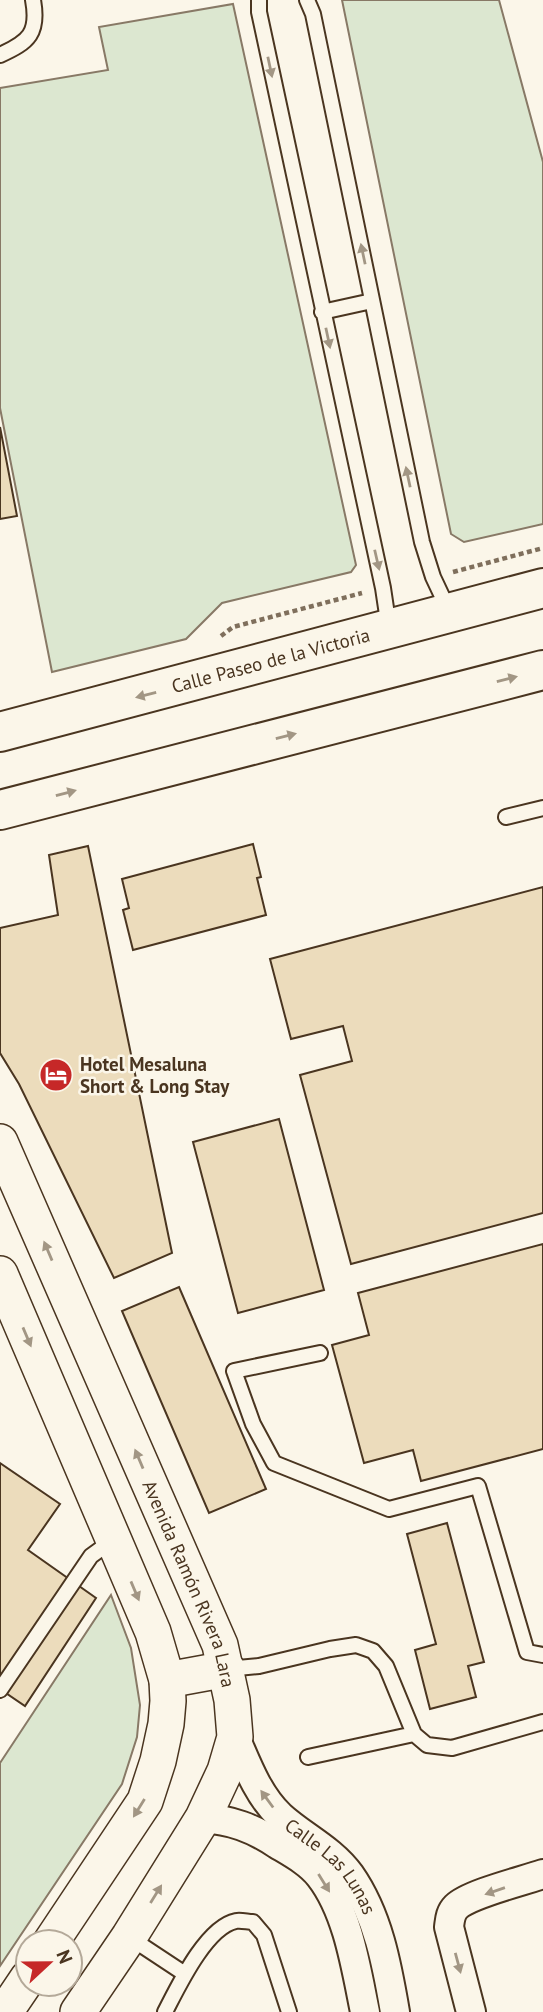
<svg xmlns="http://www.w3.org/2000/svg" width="543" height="2012" font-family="'PT Sans',sans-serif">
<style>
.green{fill:#dce7d0;stroke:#887966;stroke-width:2}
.building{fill:#ecdcbc;stroke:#4a3520;stroke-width:2}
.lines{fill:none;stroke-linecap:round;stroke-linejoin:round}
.service-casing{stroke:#4a3520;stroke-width:18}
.minor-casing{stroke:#4a3520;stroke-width:32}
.tertiary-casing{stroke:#4a3520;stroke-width:38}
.primary-casing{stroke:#4a3520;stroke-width:42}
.path{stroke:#7f6f5c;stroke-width:4.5;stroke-dasharray:5 3.5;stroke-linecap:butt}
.service{stroke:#fbf6e9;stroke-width:14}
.minor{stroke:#fbf6e9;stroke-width:28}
.tertiary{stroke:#fbf6e9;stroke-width:35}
.primary{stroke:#fbf6e9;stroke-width:38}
.oneway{fill:#a29684}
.labels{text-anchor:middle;stroke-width:5;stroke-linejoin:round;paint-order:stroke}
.street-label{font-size:19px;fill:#4a3520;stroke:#fbf6e9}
.poi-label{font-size:19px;font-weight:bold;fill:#4a3520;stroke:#fbf6e9;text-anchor:start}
</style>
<rect width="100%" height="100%" fill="#fbf6e9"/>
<!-- green -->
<path class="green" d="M 342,0 L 499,0 L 543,162 L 543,524 L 464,542 L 451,534 Z
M 233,4 L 356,565 L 351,572 L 222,603 L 186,639 L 52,672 L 0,408 L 0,88 L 108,70 L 99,27 Z
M 111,1595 L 131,1648 L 140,1705 L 137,1737 L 122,1784 L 0,1966 L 0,1763 Z"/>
<!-- building -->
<path class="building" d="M 0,427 L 17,516 L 0,519 Z
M 253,844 L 261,877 L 257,878 L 266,915 L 133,950 L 123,910 L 129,908 L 122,879 Z
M 88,846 L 172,1253 L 114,1278 L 19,1084 L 0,1053 L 0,928 L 58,915 L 49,855 Z
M 543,887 L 543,1213 L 351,1264 L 300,1075 L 352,1061 L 343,1026 L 291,1039 L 270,959 Z
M 279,1119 L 324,1290 L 238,1313 L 193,1142 Z
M 543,1244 L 543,1449 L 421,1481 L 413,1450 L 364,1463 L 332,1345 L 369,1335 L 358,1293 Z
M 179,1287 L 266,1489 L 209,1513 L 122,1311 Z
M 0,1463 L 60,1504 L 28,1550 L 96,1598 L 25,1706 L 0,1689 Z
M 447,1523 L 484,1662 L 468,1666 L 476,1697 L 430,1709 L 415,1650 L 436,1644 L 407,1534 Z"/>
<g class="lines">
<defs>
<path id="service" d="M 259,0 L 259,12 L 383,588 L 389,628
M 307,0 L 313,14 L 422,542 L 433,577 L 449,611
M 0,55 C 29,42 39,33 33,0
M 322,312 L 372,301
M 506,817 L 543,808
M 320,1353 L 234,1371 L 253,1424 L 274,1463 L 389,1509 L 478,1486 L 527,1652 L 543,1655
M 227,1669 L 259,1666 L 330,1649 L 356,1645 L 373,1651 L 386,1666 L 414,1734 L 427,1745 L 452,1748 L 543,1722
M 0,1690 L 91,1556 L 113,1540
M 308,1757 L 414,1734
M 129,1937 L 185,1974
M 165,2012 C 178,1987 206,1927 236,1921 C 241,1920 248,1922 253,1922 L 264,1935 L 289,2012"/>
<g id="minor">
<path id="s1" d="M 235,1737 C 247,1765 258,1795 280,1816 C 303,1837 331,1849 350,1875 C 378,1915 387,1965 395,2012"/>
<path d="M 203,1818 C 231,1820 253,1828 277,1844 C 292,1853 309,1862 320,1876 C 348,1912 356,1968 365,2012"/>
<path d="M 471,2012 L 449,1927 C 450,1920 450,1913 456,1907 C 469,1894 523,1881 543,1874"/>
</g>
<g id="tertiary">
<path id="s2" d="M 0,1142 L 220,1645 L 232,1700 L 235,1737 L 225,1771 L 203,1818 L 129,1937 L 78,2012"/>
<path d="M 0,1274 L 153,1632 L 167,1680 L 168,1701 L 166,1724 L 158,1761 L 145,1801 L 51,1942"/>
<path d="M 167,1680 L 227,1669"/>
<path d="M 5,2012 L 28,1978"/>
</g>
<g id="primary">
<path id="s3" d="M 0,732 L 543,588"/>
<path d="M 0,810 L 543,670"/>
</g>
</defs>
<!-- service casing -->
<use href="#service" class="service-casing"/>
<!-- minor casing -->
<use href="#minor" class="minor-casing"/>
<!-- tertiary casing -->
<use href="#tertiary" class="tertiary-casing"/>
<!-- primary casing -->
<use href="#primary" class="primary-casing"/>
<!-- path -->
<path class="path" d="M 453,572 L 543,548
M 221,636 L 233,627 L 362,593"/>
<!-- service -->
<use href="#service" class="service"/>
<!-- minor -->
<use href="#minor" class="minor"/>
<!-- tertiary -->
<use href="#tertiary" class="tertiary"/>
<!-- primary -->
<use href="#primary" class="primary"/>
</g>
<!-- one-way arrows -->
<defs><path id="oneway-solid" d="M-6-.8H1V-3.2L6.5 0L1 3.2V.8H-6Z" transform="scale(1.75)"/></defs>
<g class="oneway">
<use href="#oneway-solid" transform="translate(270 67) rotate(78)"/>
<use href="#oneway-solid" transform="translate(363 254) rotate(-102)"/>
<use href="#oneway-solid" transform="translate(328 338) rotate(78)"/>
<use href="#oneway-solid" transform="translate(408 477) rotate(-102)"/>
<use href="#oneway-solid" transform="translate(377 560) rotate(77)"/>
<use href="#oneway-solid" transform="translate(507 679) rotate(-14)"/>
<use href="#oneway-solid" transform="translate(146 695) rotate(166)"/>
<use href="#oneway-solid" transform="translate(286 736) rotate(-14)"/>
<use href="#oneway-solid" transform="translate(66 793) rotate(-15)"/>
<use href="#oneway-solid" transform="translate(48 1251) rotate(-113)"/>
<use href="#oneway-solid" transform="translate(27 1337) rotate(67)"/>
<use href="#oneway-solid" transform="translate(139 1459) rotate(-113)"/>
<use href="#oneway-solid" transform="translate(135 1591) rotate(67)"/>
<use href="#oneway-solid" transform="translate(267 1799) rotate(-126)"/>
<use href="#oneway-solid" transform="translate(139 1808) rotate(122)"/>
<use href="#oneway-solid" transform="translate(324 1883) rotate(58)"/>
<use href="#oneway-solid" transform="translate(495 1891) rotate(161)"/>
<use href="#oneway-solid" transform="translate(156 1894) rotate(-58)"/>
<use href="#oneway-solid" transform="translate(458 1963) rotate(75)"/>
</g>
<!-- icons -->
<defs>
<symbol id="hotel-disc" viewBox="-11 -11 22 22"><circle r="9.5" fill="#c62828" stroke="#fbf6e9"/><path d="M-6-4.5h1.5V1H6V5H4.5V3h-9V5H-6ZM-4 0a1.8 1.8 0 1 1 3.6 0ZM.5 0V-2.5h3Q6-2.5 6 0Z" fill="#fff"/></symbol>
</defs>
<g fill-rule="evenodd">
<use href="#hotel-disc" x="37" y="1056" width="38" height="38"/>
</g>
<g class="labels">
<!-- street labels -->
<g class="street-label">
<text dy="7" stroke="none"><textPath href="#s3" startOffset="280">Calle Paseo de la Victoria</textPath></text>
<text dy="7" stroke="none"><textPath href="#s2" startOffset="481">Avenida Ramón Rivera Lara</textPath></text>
<text dy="7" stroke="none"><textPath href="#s1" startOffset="164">Calle Las Lunas</textPath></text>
</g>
<!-- poi labels -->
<g class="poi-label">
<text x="80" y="1071">Hotel Mesaluna<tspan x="80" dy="22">Short &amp; Long Stay</tspan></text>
</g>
</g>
<!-- north arrow -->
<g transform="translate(49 1963) rotate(68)"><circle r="33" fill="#fbf6e9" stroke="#b4a999" stroke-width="2"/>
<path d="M0-5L12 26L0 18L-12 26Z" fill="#c62828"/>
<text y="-10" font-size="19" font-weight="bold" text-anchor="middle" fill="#4a3520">N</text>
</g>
</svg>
